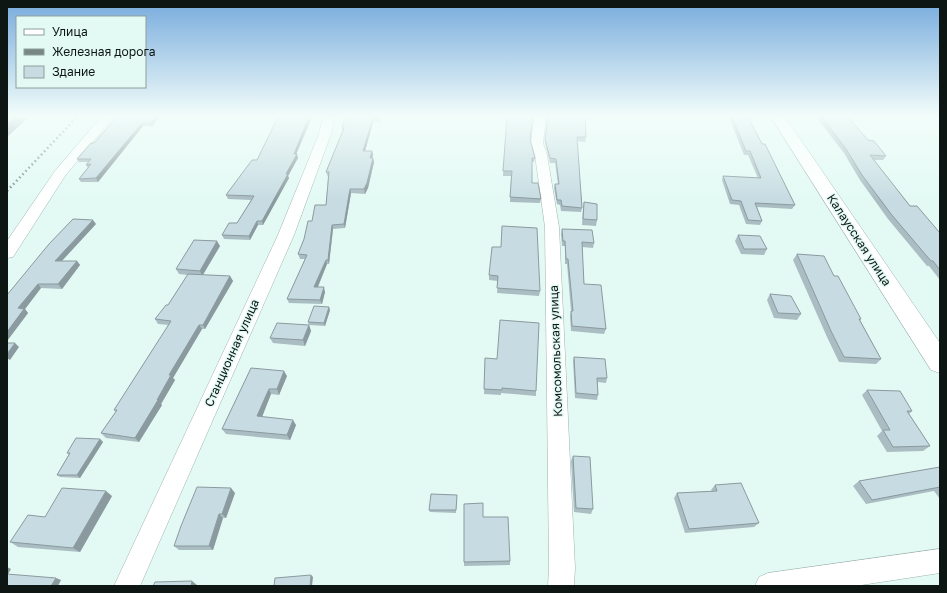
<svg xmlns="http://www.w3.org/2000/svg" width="947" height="593" font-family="'Golos Text',sans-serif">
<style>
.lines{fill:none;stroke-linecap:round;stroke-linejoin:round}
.street-casing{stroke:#9eb3ae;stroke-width:1}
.secondary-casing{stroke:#9eb3ae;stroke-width:1}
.street{fill:#fff;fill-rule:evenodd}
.secondary{fill:#fff;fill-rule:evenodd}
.rail{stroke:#788783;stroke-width:2.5;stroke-dasharray:1.5 3;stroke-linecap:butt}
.wall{fill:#aabdc2}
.shaded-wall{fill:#8b9a9e}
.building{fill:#c6dce2;stroke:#8b9a9e}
.labels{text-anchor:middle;stroke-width:3;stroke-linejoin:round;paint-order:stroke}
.street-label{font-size:12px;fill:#0e1614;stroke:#e3faf4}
</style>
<rect width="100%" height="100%" fill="#e3faf4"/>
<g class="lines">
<defs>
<path id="street" d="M 101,117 L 113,117 L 65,176 L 13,257 L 7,258 L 7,241 L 55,171 Z
M 323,117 L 335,117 L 331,134 L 294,235 L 140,586 L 114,586 L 278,235 L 319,134 Z
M 534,117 L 546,117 L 543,143 L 547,155 L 559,227 L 575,568 L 574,586 L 548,586 L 549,568 L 545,227 L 535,155 L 531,143 Z
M 940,549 L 940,573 L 855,586 L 755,586 L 759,577 L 768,573 Z"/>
<path id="secondary" d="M 771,117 L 785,117 L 940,343 L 940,373 L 931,370 Z"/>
</defs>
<!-- street casing -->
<use href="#street" class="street-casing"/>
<!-- secondary casing -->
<use href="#secondary" class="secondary-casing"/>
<!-- street -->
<use href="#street" class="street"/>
<!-- secondary -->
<use href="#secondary" class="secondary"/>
<!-- rail -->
<path class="rail" d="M 7,191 L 77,117"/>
</g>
<!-- wall -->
<path class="wall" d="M 117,117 L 160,117 L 152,126 L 143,126 L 98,182 L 81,182 L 79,179 L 88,168 L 86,165 L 88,162 L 79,162 L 77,159 L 94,143 Z
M 312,117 L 296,154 L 298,158 L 288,176 L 289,178 L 263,225 L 258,225 L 250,240 L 224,239 L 222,235 L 237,223 L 251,200 L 228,199 L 226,195 L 257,160 Z
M 345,117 L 382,117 L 381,122 L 373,122 L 365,151 L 372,151 L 373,155 L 372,158 L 374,162 L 368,188 L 365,194 L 351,193 L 345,228 L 333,229 L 329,264 L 327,264 L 318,287 L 325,292 L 322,304 L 289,303 L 287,299 L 305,259 L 300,259 L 298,254 L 312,221 L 326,205 L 328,177 L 326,172 L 342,132 L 342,128 Z
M 507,117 L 535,158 L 534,162 L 532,162 L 532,183 L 541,199 L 540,203 L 510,202 L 511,176 L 503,176 Z
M 547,117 L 585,117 L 586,137 L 585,142 L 577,141 L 582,208 L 581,212 L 561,211 L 560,205 L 557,204 L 554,188 L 555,184 L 558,184 L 555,163 L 550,163 L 545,143 Z
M 729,117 L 750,117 L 751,119 L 750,121 L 795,205 L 792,209 L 757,207 L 762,221 L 760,225 L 746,224 L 739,205 L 730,204 L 722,180 L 723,176 L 758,178 L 748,155 L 744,155 Z
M 816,117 L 848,117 L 868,140 L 886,156 L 883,160 L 874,160 L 910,206 L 940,233 L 940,280 L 929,266 L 927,266 L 888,219 L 860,180 L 844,153 Z
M 584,202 L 597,220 L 596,226 L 582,225 L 583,208 Z
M 96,224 L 62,261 L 77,261 L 80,265 L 62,289 L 41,288 L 25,309 L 28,313 L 7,341 L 7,295 Z
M 562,229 L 594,243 L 593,248 L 582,247 L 584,284 L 606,329 L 604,334 L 571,331 L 570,316 L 571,311 L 567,264 L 565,264 L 565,246 L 562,246 L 561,234 Z
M 738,235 L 767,249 L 764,255 L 741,254 L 735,241 Z
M 220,246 L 203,275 L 230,276 L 233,281 L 205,329 L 202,329 L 173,378 L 175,380 L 161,404 L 162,405 L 139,442 L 106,438 L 101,433 L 116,412 L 114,410 L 169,325 L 158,324 L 155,319 L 168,305 L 188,275 L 179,274 L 176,269 Z
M 501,247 L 540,291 L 539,296 L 497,293 L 498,281 L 489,280 L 489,275 Z
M 797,254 L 834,276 L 861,319 L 860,320 L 881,359 L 876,364 L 839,362 L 827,337 L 793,260 Z
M 770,294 L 801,314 L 797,320 L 774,318 L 767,300 Z
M 330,310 L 325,326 L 309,325 L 311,331 L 305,346 L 273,343 L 270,338 L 309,325 L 308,322 Z
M 574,357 L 607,378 L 606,383 L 598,382 L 598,395 L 597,400 L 575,398 L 573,361 Z
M 485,358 L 536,391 L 536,396 L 501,393 L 501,395 L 484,394 Z
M 251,368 L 287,376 L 279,395 L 271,394 L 262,417 L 296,425 L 290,440 L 226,434 L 222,429 Z
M 867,390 L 912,411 L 909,414 L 930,446 L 923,451 L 887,452 L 877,436 L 882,431 L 862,395 Z
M 100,439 L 103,442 L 80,478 L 60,477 L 57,475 L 69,454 L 67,453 Z
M 573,456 L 593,509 L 591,514 L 574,512 L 571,461 Z
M 940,467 L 940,499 L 934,491 L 866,504 L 853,486 L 859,481 Z
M 715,485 L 759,523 L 754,527 L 685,533 L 674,498 L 677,493 L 712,491 L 711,490 Z
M 235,493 L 226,518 L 223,518 L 213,550 L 179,550 L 174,546 Z
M 457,495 L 456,513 L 430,512 L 429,510 Z
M 112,496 L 80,552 L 18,547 L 10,542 Z
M 464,504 L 483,517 L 510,561 L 510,565 L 464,566 Z"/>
<!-- shaded-wall -->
<path class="shaded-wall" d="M 15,117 L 29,117 L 7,137 L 7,124 Z
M 156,117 L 160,117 L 152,126 L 150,123 Z
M 309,117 L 312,117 L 295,157 L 297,154 L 298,158 L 288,176 L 289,178 L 263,225 L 262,221 L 286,174 L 294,154 Z
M 373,118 L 373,122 L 364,155 L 363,151 Z
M 142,123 L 143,126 L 98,182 L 96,178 Z
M 372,151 L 373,155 L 371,162 L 370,158 Z
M 373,158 L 374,162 L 368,188 L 365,194 L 364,189 Z
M 350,189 L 351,193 L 345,228 L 344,224 Z
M 93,220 L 96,224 L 58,265 L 55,261 Z
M 257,221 L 258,225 L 250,240 L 249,236 Z
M 332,225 L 333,229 L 329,264 L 328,260 Z
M 217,241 L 220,246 L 202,276 L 200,271 Z
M 326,260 L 327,264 L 316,291 L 314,287 Z
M 77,261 L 80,265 L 62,289 L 58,284 Z
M 230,276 L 233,281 L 205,329 L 203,325 Z
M 38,284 L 41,288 L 25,309 L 28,313 L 7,341 L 7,332 L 18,308 Z
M 324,287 L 325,292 L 322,304 L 320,300 Z
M 329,307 L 330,310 L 325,326 L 324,323 Z
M 199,325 L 202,329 L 173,378 L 175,380 L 161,404 L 162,405 L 139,442 L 135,438 L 157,400 L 169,375 Z
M 309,325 L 311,331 L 305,346 L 303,340 Z
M 15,343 L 19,347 L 10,360 L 7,358 L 7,354 Z
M 284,371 L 287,376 L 279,395 L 277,389 Z
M 269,389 L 271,394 L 260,422 L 257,416 Z
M 293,420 L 296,425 L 290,440 L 287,435 Z
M 100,439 L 103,442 L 80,478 L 77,475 Z
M 231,488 L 235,493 L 226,518 L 222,514 Z
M 106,491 L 112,496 L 80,552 L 73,548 Z
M 219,514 L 223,518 L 213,550 L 209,546 Z
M 7,567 L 11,569 L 7,576 Z
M 311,575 L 313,577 L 312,586 L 310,586 Z
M 56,578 L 61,580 L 58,586 L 51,586 Z
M 192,581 L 197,585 L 197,586 L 191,586 Z"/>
<!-- building -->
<path class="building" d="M 7,117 L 15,117 L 7,124 Z
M 117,117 L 156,117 L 150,123 L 142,123 L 96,178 L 79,179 L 91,164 L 86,165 L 91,159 L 77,159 L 91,143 L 94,143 Z
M 279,117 L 309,117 L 294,154 L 297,154 L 286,174 L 288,174 L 262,221 L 257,221 L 249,236 L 222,235 L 229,223 L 237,223 L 254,196 L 226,195 L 252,160 L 257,160 L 275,123 Z
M 345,117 L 380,117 L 380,118 L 373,118 L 363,151 L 372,151 L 370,158 L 373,158 L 367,183 L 364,189 L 350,189 L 344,224 L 332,225 L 328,260 L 326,260 L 314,287 L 324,287 L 320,300 L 287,299 L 307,255 L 298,254 L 304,239 L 308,221 L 312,221 L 315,205 L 326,205 L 329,172 L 326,172 L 344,128 L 342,128 Z
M 507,117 L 533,117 L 530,139 L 535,158 L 532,158 L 532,183 L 538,183 L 541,199 L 510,197 L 512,171 L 503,171 Z
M 548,117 L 585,117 L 586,137 L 577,137 L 582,208 L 562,206 L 561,200 L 557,200 L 555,184 L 559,184 L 556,159 L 550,158 L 545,139 Z
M 732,117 L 750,117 L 751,119 L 749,119 L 762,144 L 765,144 L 795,205 L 755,203 L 762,221 L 748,220 L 741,201 L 732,200 L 723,176 L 761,178 L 750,151 L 746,151 Z
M 822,117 L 848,117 L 868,140 L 874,141 L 886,156 L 870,155 L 910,206 L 917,206 L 940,233 L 940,270 L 933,261 L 931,261 L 891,214 L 862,175 L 846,149 Z
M 584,202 L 597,204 L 597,220 L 583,219 Z
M 73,219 L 93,220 L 55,261 L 77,261 L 58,284 L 38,284 L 18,308 L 24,309 L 7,332 L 7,298 L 8,297 L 7,297 L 7,295 L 49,244 Z
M 502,226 L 537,228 L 540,291 L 497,288 L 498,276 L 489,275 L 492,247 L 501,247 Z
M 562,229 L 592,230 L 594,243 L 582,242 L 584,284 L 601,285 L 606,329 L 572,326 L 571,311 L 573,311 L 568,259 L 566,259 L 565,241 L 563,241 Z
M 738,235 L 760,236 L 767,249 L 744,249 Z
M 194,240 L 217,241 L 200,271 L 176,269 Z
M 797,254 L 824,256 L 834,276 L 838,276 L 861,319 L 859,319 L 881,359 L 844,357 L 831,331 Z
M 188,274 L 230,276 L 203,325 L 199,325 L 169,375 L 171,375 L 157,400 L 158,400 L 135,438 L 101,433 L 117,410 L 114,410 L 171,321 L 155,319 L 166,305 L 168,305 Z
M 770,294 L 791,296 L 801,314 L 778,313 Z
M 314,306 L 329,307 L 324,323 L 308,322 Z
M 500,320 L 539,323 L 536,391 L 502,388 L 502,390 L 484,389 L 485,358 L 497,359 Z
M 277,323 L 309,325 L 303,340 L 270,338 Z
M 7,343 L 15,343 L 7,354 Z
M 574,357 L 605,359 L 607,378 L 597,378 L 598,395 L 576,393 Z
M 251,368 L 284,371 L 277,389 L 269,389 L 257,416 L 293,420 L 287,435 L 222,429 Z
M 867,390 L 900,391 L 912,411 L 907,411 L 930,446 L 893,447 L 883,430 L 890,430 Z
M 76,438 L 100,439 L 77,475 L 57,475 L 70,453 L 67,453 Z
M 573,456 L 590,457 L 593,509 L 576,508 Z
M 940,467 L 940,487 L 872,500 L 859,481 Z
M 741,483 L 759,523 L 689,529 L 677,493 L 717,491 L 715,485 Z
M 197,487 L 231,488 L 222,514 L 219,514 L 209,546 L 174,546 L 181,526 Z
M 62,488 L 106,491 L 73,548 L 10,542 L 28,515 L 45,517 Z
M 431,494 L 457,495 L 456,510 L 429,510 Z
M 483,503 L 483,517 L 508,517 L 510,561 L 464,562 L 464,504 Z
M 7,574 L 56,578 L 51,586 L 7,586 Z
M 311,575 L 310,586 L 274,586 L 275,578 Z
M 192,581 L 191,586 L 153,586 L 155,582 Z"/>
<!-- sky -->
<linearGradient id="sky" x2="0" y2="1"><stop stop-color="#77abdd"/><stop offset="0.58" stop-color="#f2fdfa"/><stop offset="1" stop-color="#f2fdfa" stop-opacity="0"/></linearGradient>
<rect width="947" height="200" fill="url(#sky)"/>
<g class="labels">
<!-- street labels -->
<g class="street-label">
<text transform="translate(859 240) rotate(57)" y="4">Калаусская улица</text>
<text transform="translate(556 351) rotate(-92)" y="4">Комсомольская улица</text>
<text transform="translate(232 353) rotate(-66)" y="4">Станционная улица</text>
</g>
</g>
<!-- border -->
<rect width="947" height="593" fill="none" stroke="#0e1614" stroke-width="16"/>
<!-- legend -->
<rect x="16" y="16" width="130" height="72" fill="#e3faf4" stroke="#8e9f9a"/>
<rect x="24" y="29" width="20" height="6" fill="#ffffff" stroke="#8e9f9a"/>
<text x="52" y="36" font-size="12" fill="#0e1614">Улица</text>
<rect x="24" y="49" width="20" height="6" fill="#788783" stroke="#8e9f9a"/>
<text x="52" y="56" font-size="12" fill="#0e1614">Железная дорога</text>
<rect x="24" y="66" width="20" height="12" fill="#c6dce2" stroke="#8e9f9a"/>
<text x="52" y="76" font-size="12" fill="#0e1614">Здание</text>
</svg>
